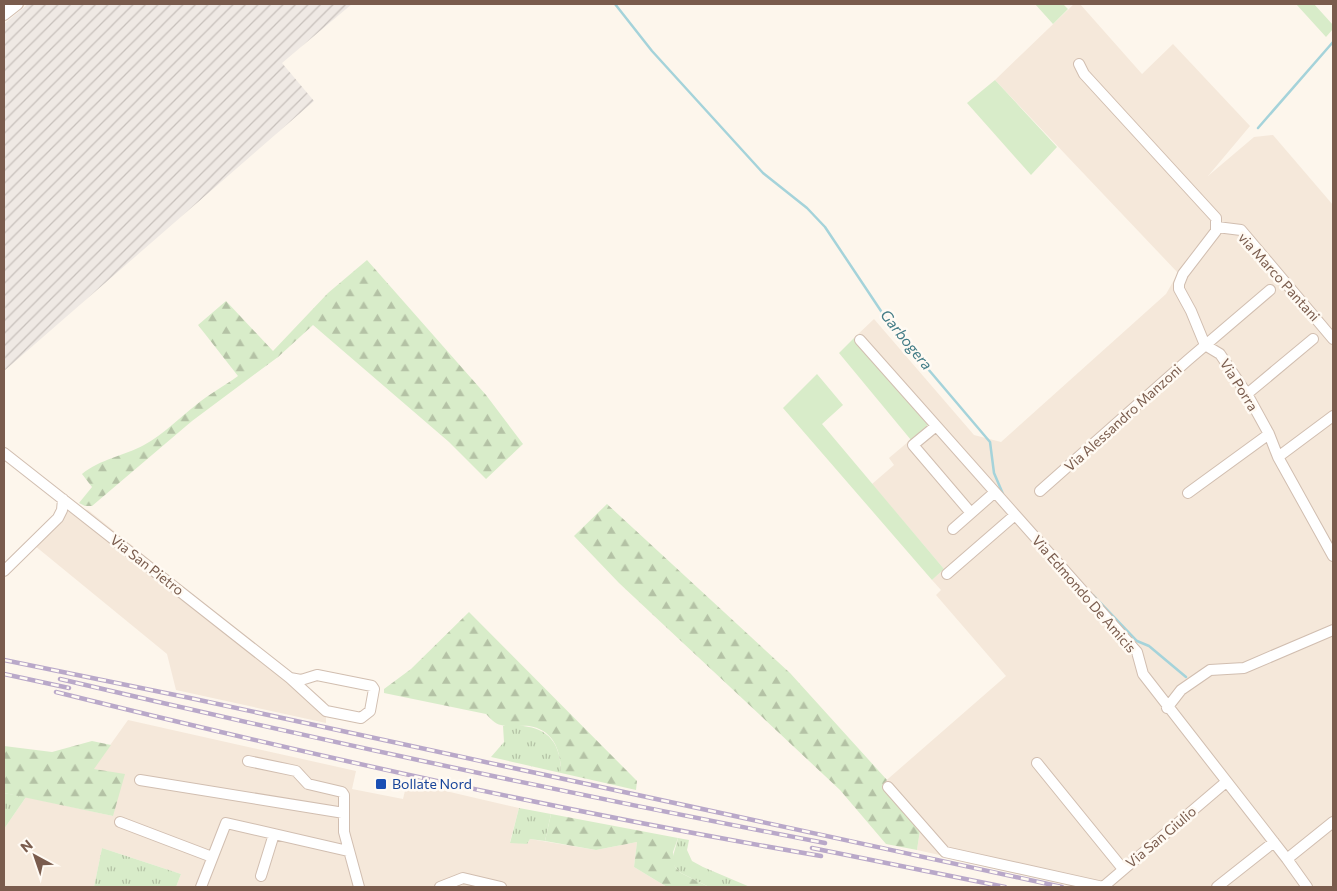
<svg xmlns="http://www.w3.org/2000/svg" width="1337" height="891" font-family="Commissioner,sans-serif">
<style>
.residential{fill:#f5e8da}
.industrial{fill:url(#industrial-furrows)}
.grass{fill:url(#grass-tufts)}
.forest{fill:url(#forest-firs)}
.garden{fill:#d8ecc9}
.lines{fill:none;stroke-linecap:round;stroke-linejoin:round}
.stream{stroke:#a5d3da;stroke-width:2.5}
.minor-casing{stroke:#d1beb0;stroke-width:12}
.minor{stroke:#fff;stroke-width:10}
.rail-casing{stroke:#b9a8c9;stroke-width:4.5}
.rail{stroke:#fffaf3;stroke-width:2.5;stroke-dasharray:8;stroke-linecap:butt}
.transit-dot{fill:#1a4fb4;stroke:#fffaf3;stroke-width:2}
.labels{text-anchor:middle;stroke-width:5;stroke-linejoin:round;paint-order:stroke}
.street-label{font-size:14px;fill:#7a5c4d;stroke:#fffaf3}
.transit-label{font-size:14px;fill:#164399;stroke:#fffaf3;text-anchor:start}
.water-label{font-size:15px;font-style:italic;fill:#437c86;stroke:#fffaf3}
</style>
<defs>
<pattern id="industrial-furrows" width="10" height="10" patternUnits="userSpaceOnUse" patternTransform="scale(1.25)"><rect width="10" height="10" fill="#efe9e4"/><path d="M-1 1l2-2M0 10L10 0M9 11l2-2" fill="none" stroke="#c7c0bb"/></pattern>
<pattern id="grass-tufts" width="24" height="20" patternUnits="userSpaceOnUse" patternTransform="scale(1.25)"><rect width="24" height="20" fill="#d8ecc9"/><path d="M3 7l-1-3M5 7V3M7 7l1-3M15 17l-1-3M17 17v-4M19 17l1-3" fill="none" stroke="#b4c2a5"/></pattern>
<pattern id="forest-firs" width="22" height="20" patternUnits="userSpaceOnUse" patternTransform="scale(1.25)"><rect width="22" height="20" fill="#d8ecc9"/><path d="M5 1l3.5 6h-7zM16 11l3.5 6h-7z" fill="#b4c2a5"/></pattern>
</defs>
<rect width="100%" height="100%" fill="#fdf6ec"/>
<!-- residential -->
<path class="residential" d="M 1074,4 L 1080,4 L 1142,74 L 1173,44 L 1250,126 L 1208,176 L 1254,137 L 1273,135 L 1333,205 L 1333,887 L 1084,887 L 917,850 L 920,830 L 881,785 L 1006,676 L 936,595 L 941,590 L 932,580 L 944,569 L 872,484 L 894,465 L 889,458 L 928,425 L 854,338 L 874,319 L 974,435 L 1001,442 L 1166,294 L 1178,273 L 995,80 Z
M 74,507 L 88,510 L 314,692 L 326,702 L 326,723 L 176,690 L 167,654 L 29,541 L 60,511 Z
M 128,720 L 356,771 L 352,789 L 403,799 L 407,782 L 519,808 L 510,842 L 527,844 L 530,839 L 596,850 L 637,842 L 634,867 L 667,887 L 176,887 L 181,874 L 102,848 L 94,887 L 4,886 L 4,829 L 26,797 L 113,816 L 93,769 Z"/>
<!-- industrial -->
<path class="industrial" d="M 28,4 L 352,4 L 282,63 L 314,101 L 4,371 L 4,24 Z"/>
<!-- grass -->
<path class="grass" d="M 503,726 C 539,723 561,734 561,773 L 491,757 L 504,742 Z
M 4,793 L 26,797 L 4,829 Z
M 519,808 L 551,814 L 545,841 L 530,839 L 527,844 L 510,843 Z
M 678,838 L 689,840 L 687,850 L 692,861 L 703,867 L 750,887 L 709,887 L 681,873 L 675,867 L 672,860 Z
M 102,848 L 181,874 L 176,887 L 94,887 Z"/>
<!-- forest -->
<path class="forest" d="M 367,260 L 486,395 L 523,444 L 486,479 L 449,442 L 313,325 L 278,357 L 192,421 L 92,506 L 85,506 L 79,503 L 92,487 L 82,474 C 100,459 124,456 144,445 C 164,434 179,418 196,405 C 209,394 224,386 238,376 L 198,325 L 226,301 L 273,351 L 328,293 Z
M 607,504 L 790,673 L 887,780 L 882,786 L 920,830 L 917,850 L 886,844 L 840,790 L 619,583 L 574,536 Z
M 469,612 L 637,781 L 636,790 L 561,773 C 561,751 554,730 529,726 C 520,725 510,728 501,725 C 495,724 490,718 486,714 L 384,693 L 384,689 L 411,669 Z
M 92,741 L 111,745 L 94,769 L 125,774 L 113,816 L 4,793 L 4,746 L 52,752 Z
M 551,814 L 678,838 L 673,852 L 675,867 L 681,873 L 709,887 L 667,887 L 634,867 L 637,842 L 596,850 L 545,841 Z"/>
<!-- garden -->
<path class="garden" d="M 1035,4 L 1063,4 L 1068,9 L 1053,24 Z
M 1296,4 L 1314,4 L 1333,25 L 1333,29 L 1326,37 Z
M 995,80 L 1057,147 L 1031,175 L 967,103 Z
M 854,338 L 928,425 L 911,440 L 839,353 Z
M 817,374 L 843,405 L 822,424 L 944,569 L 932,580 L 783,408 Z"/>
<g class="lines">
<!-- stream -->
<path class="stream" d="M 615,4 L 652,51 L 763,173 L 807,208 L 825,227 L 889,323 L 990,442 L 994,473 L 1003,494
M 1258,128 L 1333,42
M 1093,595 L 1137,641 L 1149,646 L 1186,677"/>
<defs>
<path id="minor" d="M 4,5 L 5,4
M 4,15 L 18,4
M 1079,64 L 1084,74 L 1216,218 L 1216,231 L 1183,274 L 1179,284 L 1179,289 L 1191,311 L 1205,345 L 1220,354 L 1247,394 L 1269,434 L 1278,457 L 1333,556
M 1217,227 L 1241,230 L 1333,339
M 860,340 L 1137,652 L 1143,674 L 1287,859 L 1307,887
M 1247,394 L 1313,339
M 936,426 L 913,445 L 971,513
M 4,453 L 290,678 L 326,711 L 361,718 L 370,711 L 374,689 L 372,686 L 317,675 L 301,680 L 290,678
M 1278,457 L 1333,416
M 1040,491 L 1188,360 L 1270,290
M 1188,493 L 1269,434
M 953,529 L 995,492
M 4,571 L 58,518 L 62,510 L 63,499
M 947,574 L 1015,515
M 1167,708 L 1181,690 L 1210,670 L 1244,668 L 1333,630
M 248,761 L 296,771 L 308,784 L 342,792 L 344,795 L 344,832 L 359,887
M 1037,763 L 1123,869
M 140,780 L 344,813
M 888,787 L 945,852 L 1103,887 L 1226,782
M 120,822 L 212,857
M 1287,859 L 1333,822
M 261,876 L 274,834
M 201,887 L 226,823 L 348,851
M 440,887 L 463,878 L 501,887
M 1217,887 L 1274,842"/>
</defs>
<!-- minor casing -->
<use href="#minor" class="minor-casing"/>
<!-- minor -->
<use href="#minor" class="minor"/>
<defs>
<path id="rail" d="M 4,660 L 190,698 L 1062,887
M 4,674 L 69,688
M 60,679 C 314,739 569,794 825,843
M 56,692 C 309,755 564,812 821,856
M 812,848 L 1005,887"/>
</defs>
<!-- rail casing -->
<use href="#rail" class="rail-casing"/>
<!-- rail -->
<use href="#rail" class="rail"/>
</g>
<!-- markers -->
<rect class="transit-dot" x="375" y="778" width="12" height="12" rx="2.5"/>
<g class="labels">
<!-- street labels -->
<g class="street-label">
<text transform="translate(1279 277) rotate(48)" y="5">via Marco Pantani</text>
<text transform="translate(1239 385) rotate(58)" y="5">Via Porra</text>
<text transform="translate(1123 418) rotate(-42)" y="5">Via Alessandro Manzoni</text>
<text transform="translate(147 565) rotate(38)" y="5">Via San Pietro</text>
<text transform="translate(1084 594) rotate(49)" y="5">Via Edmondo De Amicis</text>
<text transform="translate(1161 837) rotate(-40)" y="5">Via San Giulio</text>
</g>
<!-- transit labels -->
<g class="transit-label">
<text x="392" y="789">Bollate Nord</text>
</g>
<!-- water labels -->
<g class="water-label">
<text transform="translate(906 340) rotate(51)" y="5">Garbogera</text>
</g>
</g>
<!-- border -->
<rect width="1337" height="891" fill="none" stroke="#7a5c4d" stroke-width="10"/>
<!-- north arrow -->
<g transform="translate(35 856) rotate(320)" stroke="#fffaf3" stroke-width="4" paint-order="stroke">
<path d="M0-4L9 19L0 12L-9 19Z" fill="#7a5c4d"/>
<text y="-8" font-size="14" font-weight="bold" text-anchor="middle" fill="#7a5c4d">N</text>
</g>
</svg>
